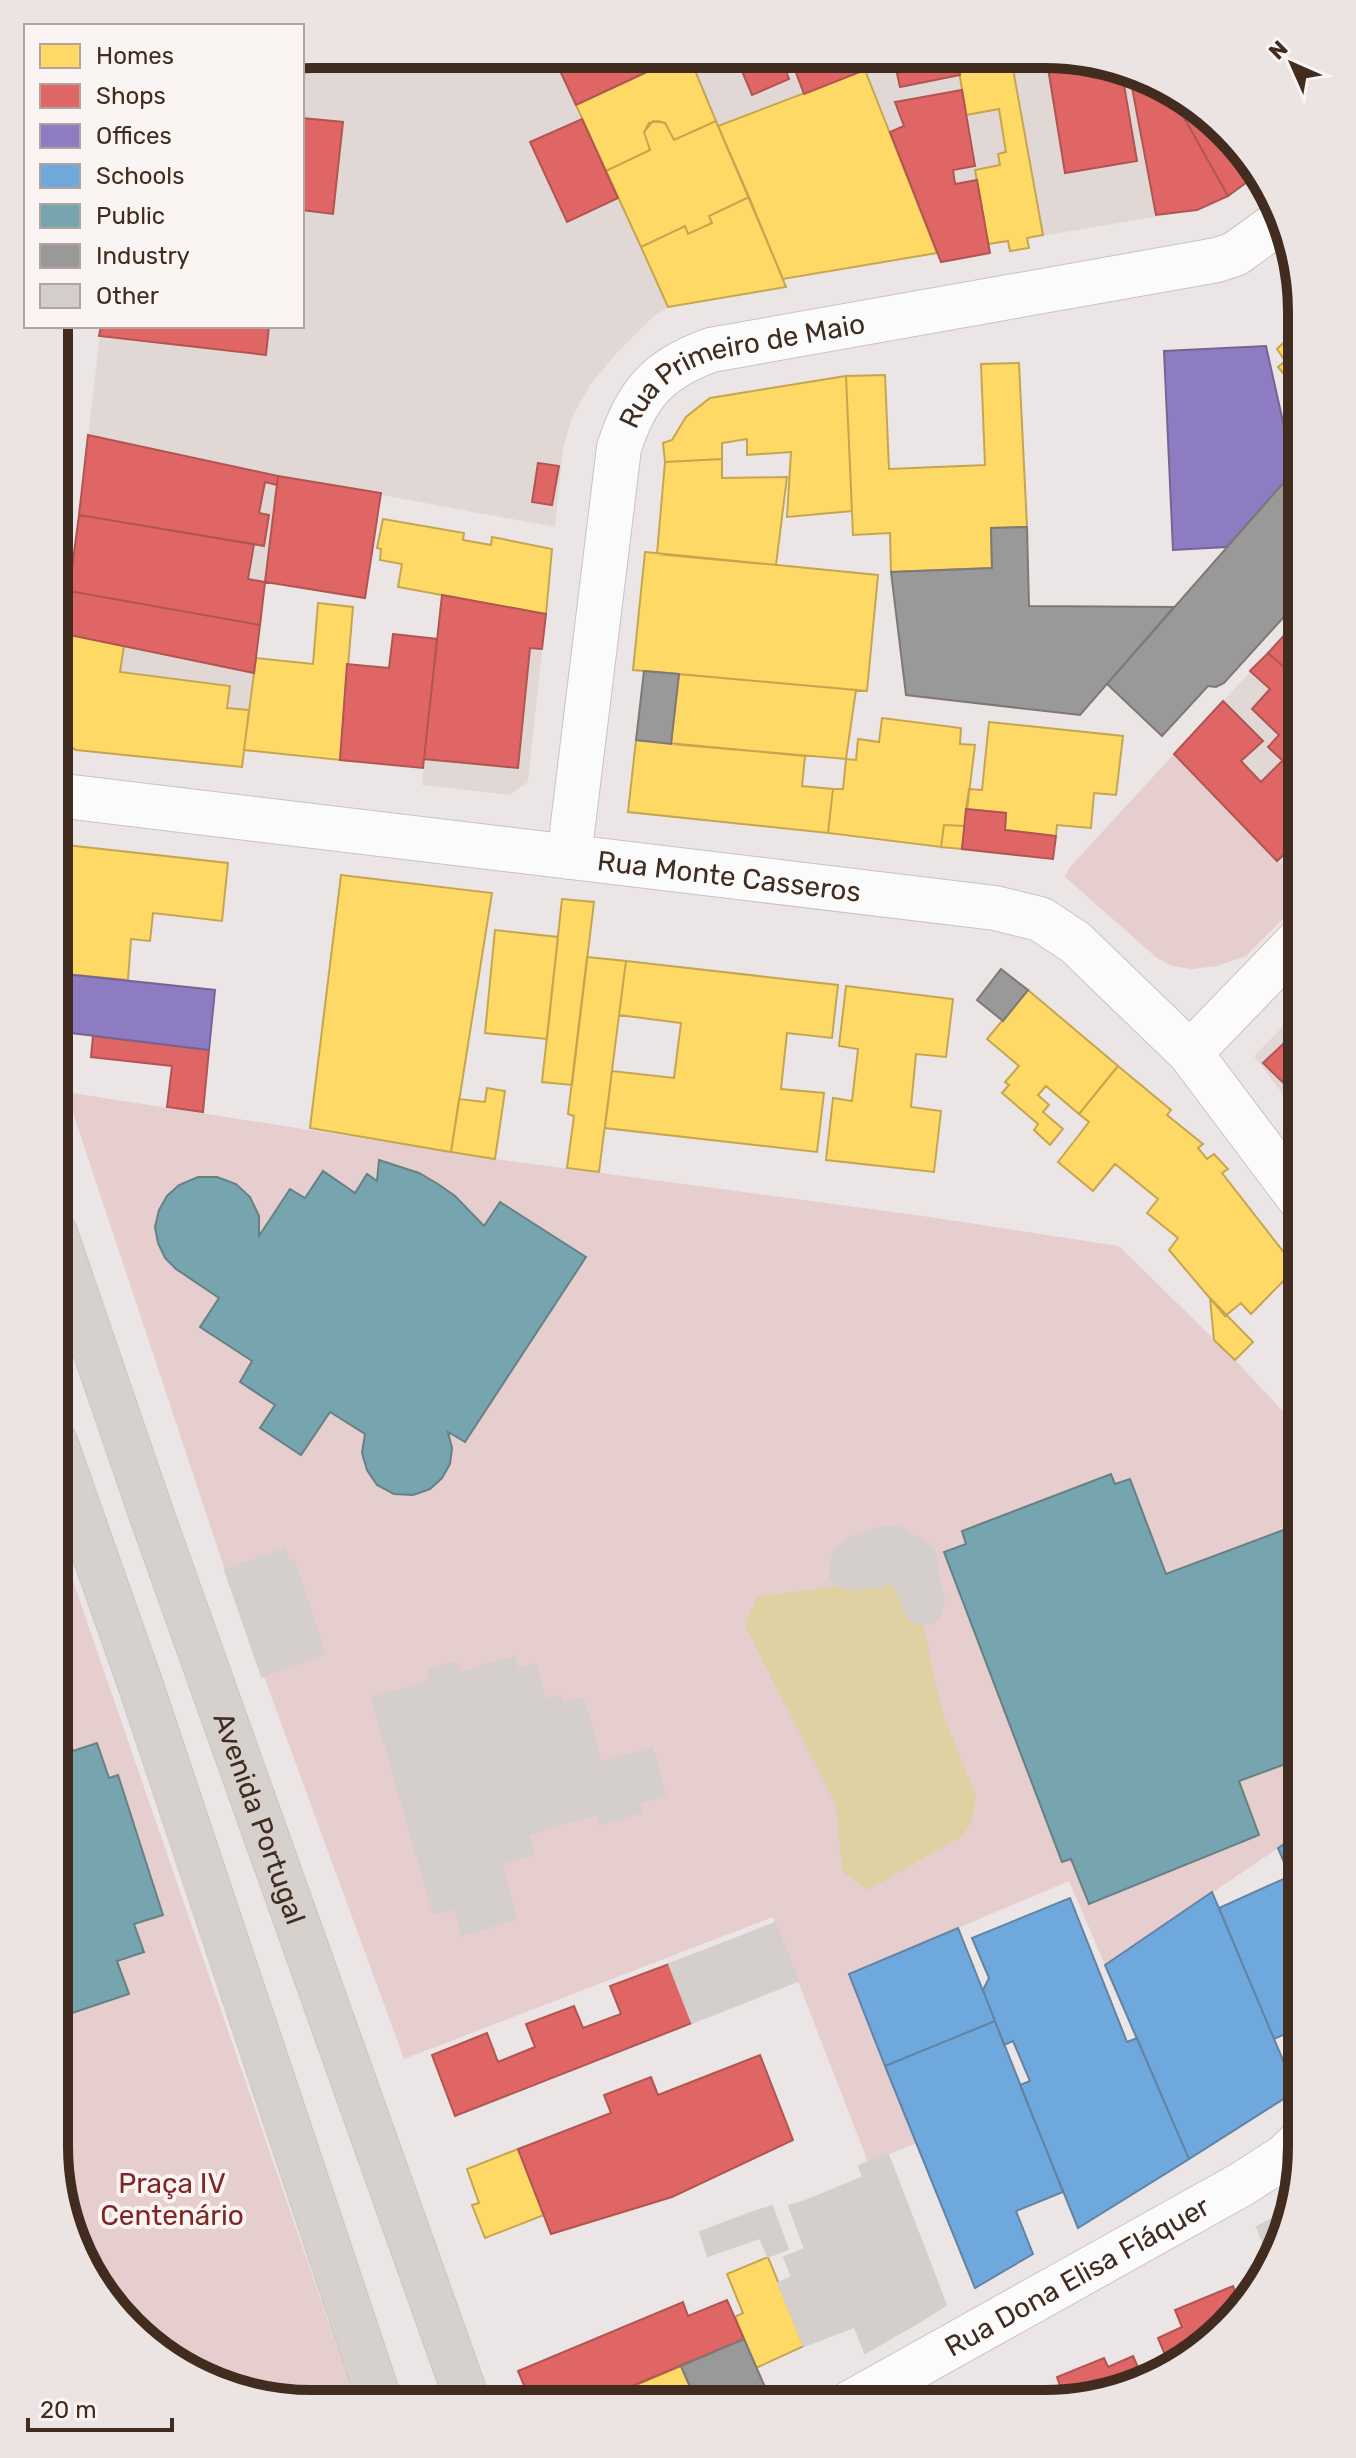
<svg xmlns="http://www.w3.org/2000/svg" width="1356" height="2458" font-family="Rubik,sans-serif">
<style>
.built{fill:#e1d8d5}
.green{fill:#e6cdce}
.water{fill:#dfd1a1}
.homes{fill:#ffd966;stroke:#c6a551;stroke-width:2}
.shops{fill:#e06666;stroke:#b15551;stroke-width:2}
.offices{fill:#8e7cc3;stroke:#776492;stroke-width:2}
.schools{fill:#6fa8dc;stroke:#6283a4;stroke-width:2}
.public{fill:#76a5af;stroke:#668184;stroke-width:2}
.industry{fill:#999;stroke:#7f7875;stroke-width:2}
.building{fill:#d4cfcd;stroke:#d4cfce;stroke-width:2}
.lines{fill:none;stroke-linecap:round;stroke-linejoin:round}
.minor-casing{stroke:#c8c3c2;stroke-width:46}
.tertiary-casing{stroke:#c8c3c2;stroke-width:46}
.primary-casing{stroke:#cbc4c0;stroke-width:46}
.minor{stroke:#fcfbfb;stroke-width:44}
.tertiary{stroke:#fcfbfb;stroke-width:44}
.primary{stroke:#d7d1cd;stroke-width:44}
.labels{text-anchor:middle;stroke-width:8;stroke-linejoin:round;paint-order:stroke}
.street-label{font-size:28px;fill:#422c20;stroke:#faf4f3}
.park-label{font-size:28px;fill:#7e2724;stroke:#faf4f3}
.rim{fill:none;stroke:#422c20;stroke-width:10}
</style>
<rect width="100%" height="100%" fill="#ebe6e5"/>
<!-- built -->
<path class="built" d="M 312,54 L 1094,59 L 1214,118 L 1254,177 L 1228,196 L 1197,210 L 784,279 L 786,287 L 668,307 L 653,317 L 614,356 L 591,384 L 572,417 L 563,450 L 555,527 L 278,476 L 242,767 L 76,750 L 62,741 L 57,726 L 65,634 L 101,326 L 302,326 L 302,56 Z
M 442,595 L 546,614 L 528,782 L 510,795 L 422,785 Z
M 1302,616 L 1302,877 L 1298,882 L 1174,754 Z
M 1302,1007 L 1302,1120 L 1254,1056 Z"/>
<!-- green -->
<path class="green" d="M 1174,754 L 1302,886 L 1302,900 L 1246,956 L 1217,966 L 1192,969 L 1172,966 L 1157,958 L 1065,877 L 1069,868 Z
M 66,1092 L 495,1159 L 930,1217 L 1119,1246 L 1235,1360 L 1302,1432 L 1302,1832 L 1105,1965 L 1069,1881 L 958,1928 L 995,2021 L 917,2143 L 868,2162 L 773,1917 L 404,2059 L 225,1570 Z
M 55,1529 L 356,2402 L 278,2402 L 155,2350 L 98,2290 L 68,2229 L 54,2146 Z"/>
<!-- water -->
<path class="water" d="M 883,1584 L 891,1584 C 904,1598 902,1620 923,1624 L 941,1709 L 976,1797 L 970,1825 L 960,1837 L 868,1890 L 842,1871 L 836,1805 L 745,1625 L 757,1597 L 839,1586 L 856,1590 Z"/>
<!-- homes -->
<path class="homes" d="M 681,56 L 689,56 L 716,121 L 674,140 L 665,123 L 653,121 L 644,132 L 650,150 L 606,171 L 576,105 Z
M 957,58 L 1011,58 L 1043,235 L 1027,238 L 1029,248 L 1010,251 L 1008,241 L 988,244 L 975,170 L 1000,165 L 998,154 L 1006,152 L 999,109 L 966,115 Z
M 865,70 L 937,253 L 783,279 L 718,126 Z
M 658,121 L 665,123 L 674,140 L 716,121 L 749,197 L 709,216 L 712,223 L 688,234 L 685,226 L 641,247 L 606,171 L 650,150 L 644,132 L 649,123 Z
M 749,197 L 786,287 L 668,307 L 641,247 L 685,226 L 688,234 L 712,223 L 709,216 Z
M 1302,325 L 1302,395 L 1278,367 L 1285,361 L 1277,349 Z
M 1019,363 L 1027,527 L 991,528 L 992,568 L 891,572 L 890,533 L 853,535 L 846,376 L 885,375 L 889,469 L 985,465 L 981,364 Z
M 846,376 L 852,511 L 787,517 L 791,452 L 747,455 L 747,439 L 722,443 L 722,459 L 665,462 L 663,443 L 672,440 L 686,417 L 710,398 Z
M 722,459 L 722,478 L 787,477 L 776,565 L 657,554 L 665,462 Z
M 383,519 L 464,533 L 463,540 L 491,545 L 492,537 L 552,549 L 546,614 L 398,587 L 402,564 L 380,560 L 381,549 L 377,548 Z
M 645,552 L 878,575 L 867,691 L 633,670 Z
M 318,603 L 353,607 L 340,760 L 244,750 L 256,658 L 313,664 Z
M 65,634 L 124,646 L 120,672 L 230,686 L 227,708 L 249,710 L 242,767 L 76,750 L 65,744 L 60,738 L 57,726 Z
M 679,674 L 856,690 L 846,759 L 671,744 Z
M 882,718 L 961,728 L 960,744 L 975,745 L 965,826 L 944,825 L 941,847 L 828,833 L 833,789 L 843,789 L 846,759 L 856,760 L 858,739 L 879,742 Z
M 989,722 L 1123,736 L 1116,795 L 1094,793 L 1091,828 L 1057,825 L 1056,836 L 1005,830 L 1006,813 L 966,809 L 969,789 L 982,790 Z
M 636,740 L 805,756 L 802,786 L 833,789 L 828,833 L 628,812 Z
M 944,825 L 965,826 L 962,849 L 941,847 Z
M 66,845 L 228,863 L 222,921 L 153,913 L 150,941 L 131,939 L 128,980 L 55,973 L 55,847 Z
M 341,875 L 492,893 L 451,1152 L 310,1128 Z
M 562,899 L 594,902 L 572,1085 L 542,1082 Z
M 495,930 L 558,937 L 547,1039 L 485,1033 Z
M 587,957 L 626,961 L 599,1172 L 567,1168 L 574,1116 L 568,1114 Z
M 626,961 L 838,985 L 832,1038 L 787,1033 L 781,1089 L 824,1093 L 817,1152 L 605,1128 L 612,1071 L 674,1078 L 681,1023 L 619,1015 Z
M 846,986 L 953,999 L 946,1057 L 916,1054 L 911,1107 L 941,1111 L 934,1172 L 826,1160 L 833,1098 L 852,1101 L 858,1049 L 839,1046 Z
M 1028,990 L 1118,1066 L 1079,1114 L 1046,1086 L 1038,1095 L 1049,1105 L 1043,1112 L 1063,1129 L 1050,1145 L 1034,1130 L 1038,1124 L 1002,1093 L 1009,1085 L 1005,1082 L 1019,1066 L 987,1039 Z
M 1118,1066 L 1171,1110 L 1167,1115 L 1203,1144 L 1198,1148 L 1207,1159 L 1214,1154 L 1228,1169 L 1222,1173 L 1296,1268 L 1251,1314 L 1241,1303 L 1225,1316 L 1169,1250 L 1178,1238 L 1147,1213 L 1158,1199 L 1115,1164 L 1093,1191 L 1058,1162 L 1089,1122 L 1079,1114 Z
M 487,1088 L 505,1091 L 495,1159 L 451,1152 L 459,1099 L 485,1102 Z
M 1210,1298 L 1253,1342 L 1235,1360 L 1214,1340 Z
M 518,2149 L 544,2215 L 485,2238 L 472,2205 L 479,2203 L 467,2169 Z
M 768,2257 L 804,2346 L 756,2368 L 735,2317 L 743,2313 L 727,2274 Z
M 681,2366 L 697,2403 L 633,2403 L 627,2389 Z"/>
<!-- shops -->
<path class="shops" d="M 553,56 L 681,56 L 576,105 Z
M 736,57 L 781,57 L 789,79 L 752,95 Z
M 781,57 L 861,57 L 865,70 L 804,94 L 792,62 L 784,65 Z
M 876,58 L 957,58 L 960,75 L 900,87 L 895,64 L 878,67 Z
M 1026,58 L 1094,59 L 1122,73 L 1137,161 L 1065,173 L 1048,68 L 1028,71 Z
M 1130,77 L 1173,98 L 1228,196 L 1197,210 L 1156,215 Z
M 962,90 L 975,166 L 953,170 L 955,184 L 977,180 L 990,253 L 941,262 L 890,132 L 904,126 L 895,102 Z
M 1173,98 L 1214,118 L 1254,177 L 1228,196 Z
M 302,118 L 343,122 L 333,214 L 302,210 Z
M 582,119 L 618,198 L 567,222 L 530,142 Z
M 101,326 L 269,326 L 266,355 L 99,336 Z
M 88,435 L 278,476 L 277,485 L 265,482 L 259,513 L 269,515 L 264,546 L 79,515 Z
M 538,463 L 559,466 L 552,505 L 532,502 Z
M 278,476 L 381,493 L 365,598 L 265,582 Z
M 79,515 L 254,544 L 248,579 L 265,582 L 260,625 L 69,591 Z
M 69,591 L 260,625 L 254,673 L 65,634 Z
M 442,595 L 546,614 L 542,649 L 530,648 L 518,768 L 424,759 Z
M 1302,616 L 1302,683 L 1268,653 Z
M 393,634 L 437,639 L 423,768 L 340,760 L 347,664 L 389,668 Z
M 1268,653 L 1302,683 L 1302,779 L 1268,747 L 1279,735 L 1252,709 L 1270,689 L 1250,671 Z
M 1223,701 L 1263,741 L 1241,761 L 1261,782 L 1282,761 L 1302,779 L 1302,838 L 1277,861 L 1174,754 Z
M 966,809 L 1006,813 L 1005,830 L 1056,836 L 1053,859 L 962,849 Z
M 1299,1029 L 1302,1032 L 1302,1101 L 1263,1063 Z
M 93,1036 L 209,1050 L 203,1112 L 167,1107 L 172,1066 L 91,1057 Z
M 669,1964 L 692,2023 L 455,2116 L 432,2055 L 487,2033 L 498,2062 L 535,2047 L 526,2024 L 574,2006 L 583,2028 L 621,2014 L 610,1986 Z
M 760,2055 L 793,2140 L 672,2197 L 551,2234 L 518,2149 L 611,2113 L 604,2095 L 651,2077 L 658,2095 Z
M 1233,2286 L 1240,2304 L 1251,2300 L 1248,2303 L 1188,2360 L 1171,2369 L 1158,2338 L 1182,2327 L 1175,2310 Z
M 727,2300 L 744,2339 L 592,2403 L 531,2402 L 518,2371 L 683,2302 L 688,2316 Z
M 1133,2356 L 1141,2374 L 1148,2372 L 1151,2379 L 1127,2390 L 1037,2404 L 1034,2397 L 1060,2386 L 1057,2377 L 1104,2358 L 1108,2367 Z"/>
<!-- offices -->
<path class="offices" d="M 1266,346 L 1294,471 L 1227,547 L 1173,550 L 1164,351 Z
M 55,973 L 215,990 L 209,1050 L 55,1031 Z"/>
<!-- schools -->
<path class="schools" d="M 1302,1832 L 1301,1902 L 1278,1848 Z
M 1290,1876 L 1301,1902 L 1301,2027 L 1274,2039 L 1219,1908 Z
M 1212,1892 L 1296,2091 L 1189,2159 L 1105,1965 Z
M 1070,1898 L 1127,2042 L 1137,2038 L 1189,2159 L 1078,2228 L 1020,2085 L 1030,2081 L 1013,2041 L 1004,2045 L 983,1990 L 989,1978 L 972,1938 Z
M 958,1928 L 995,2021 L 885,2066 L 849,1974 Z
M 995,2021 L 1063,2192 L 1016,2211 L 1033,2254 L 975,2288 L 885,2066 Z"/>
<!-- public -->
<path class="public" d="M 379,1160 L 419,1173 L 438,1184 L 455,1196 L 484,1226 L 500,1202 L 586,1257 L 465,1442 L 448,1432 L 452,1448 L 450,1464 L 442,1478 L 430,1489 L 413,1495 L 394,1494 L 377,1485 L 367,1470 L 362,1453 L 365,1434 L 330,1412 L 301,1455 L 260,1428 L 275,1405 L 240,1382 L 252,1361 L 200,1327 L 219,1298 L 176,1269 L 165,1258 L 158,1243 L 155,1227 L 159,1210 L 167,1196 L 179,1185 L 198,1177 L 217,1177 L 236,1184 L 250,1197 L 259,1216 L 259,1236 L 290,1189 L 305,1198 L 323,1171 L 355,1193 L 367,1174 L 377,1181 Z
M 1111,1474 L 1115,1484 L 1130,1479 L 1166,1574 L 1302,1523 L 1302,1758 L 1239,1781 L 1259,1835 L 1089,1904 L 1071,1859 L 1062,1862 L 944,1552 L 966,1544 L 962,1531 Z
M 64,1723 L 73,1751 L 97,1743 L 109,1778 L 118,1775 L 163,1915 L 134,1924 L 144,1952 L 117,1961 L 129,1994 L 54,2019 L 54,1726 Z"/>
<!-- industry -->
<path class="industry" d="M 1294,471 L 1302,479 L 1302,597 L 1224,683 L 1216,687 L 1208,686 L 1162,736 L 1107,684 Z
M 1027,527 L 1029,606 L 1174,607 L 1080,715 L 906,695 L 891,572 L 992,568 L 991,528 Z
M 644,671 L 679,674 L 671,744 L 636,740 Z
M 1001,969 L 1028,990 L 1003,1021 L 977,1000 Z
M 744,2339 L 772,2403 L 697,2403 L 681,2366 Z"/>
<!-- building -->
<path class="building" d="M 883,1526 L 901,1528 L 922,1540 L 933,1549 L 944,1601 L 941,1613 L 934,1622 L 923,1624 L 913,1622 L 907,1616 L 896,1589 L 891,1584 L 851,1590 L 834,1583 L 830,1577 L 830,1562 L 839,1546 L 851,1538 Z
M 285,1549 L 289,1561 L 294,1561 L 324,1653 L 262,1677 L 225,1570 Z
M 514,1657 L 518,1669 L 535,1665 L 545,1699 L 560,1696 L 562,1704 L 583,1698 L 601,1763 L 652,1748 L 665,1795 L 639,1802 L 642,1812 L 599,1824 L 597,1814 L 528,1834 L 534,1854 L 501,1864 L 516,1919 L 462,1935 L 454,1908 L 434,1914 L 372,1698 L 431,1681 L 428,1670 L 457,1662 L 460,1673 Z
M 775,1923 L 798,1981 L 692,2023 L 669,1964 Z
M 888,2154 L 946,2305 L 919,2322 L 859,2166 Z
M 863,2177 L 919,2322 L 865,2353 L 805,2201 Z
M 805,2201 L 854,2327 L 804,2346 L 778,2283 L 792,2277 L 784,2257 L 805,2249 L 789,2206 Z
M 772,2206 L 788,2249 L 768,2257 L 750,2213 Z
M 1291,2208 L 1283,2244 L 1271,2264 L 1257,2227 Z
M 750,2213 L 760,2238 L 708,2256 L 700,2232 Z"/>
<g class="lines">
<defs>
<g id="minor">
<path id="s1" d="M 569,857 L 619,448 C 636,394 658,369 711,350 L 1217,260 L 1235,254 L 1282,220"/>
<path d="M 1190,1053 L 1302,937"/>
</g>
<g id="tertiary">
<path id="s2" d="M 56,795 L 995,908 L 1040,919 L 1075,942 L 1190,1053 L 1302,1202"/>
<path id="s3" d="M 850,2403 L 1242,2184 L 1284,2157 L 1301,2141"/>
</g>
<g id="primary">
<path id="s4" d="M 55,1233 L 151,1513 L 468,2402"/>
<path d="M 55,1442 L 141,1686 L 380,2402"/>
</g>
</defs>
<!-- minor casing -->
<use href="#minor" class="minor-casing"/>
<!-- tertiary casing -->
<use href="#tertiary" class="tertiary-casing"/>
<!-- primary casing -->
<use href="#primary" class="primary-casing"/>
<!-- minor -->
<use href="#minor" class="minor"/>
<!-- tertiary -->
<use href="#tertiary" class="tertiary"/>
<!-- primary -->
<use href="#primary" class="primary"/>
</g>
<g class="labels">
<!-- street labels -->
<g class="street-label">
<text dy="10" stroke="none"><textPath href="#s1" startOffset="572">Rua Primeiro de Maio</textPath></text>
<text dy="10" stroke="none"><textPath href="#s2" startOffset="678">Rua Monte Casseros</textPath></text>
<text dy="10" stroke="none"><textPath href="#s4" startOffset="620">Avenida Portugal</textPath></text>
<text dy="10" stroke="none"><textPath href="#s3" startOffset="260">Rua Dona Elisa Fláquer</textPath></text>
</g>
<!-- park labels -->
<g class="park-label">
<text x="172" y="2193">Praça IV<tspan x="172" dy="32">Centenário</tspan></text>
</g>
</g>
<!-- crop -->
<path d="M0 0H1356V2458H0ZM312 68H1044A244 244 0 0 1 1288 312V2146A244 244 0 0 1 1044 2390H312A244 244 0 0 1 68 2146V312A244 244 0 0 1 312 68Z" fill="#ebe4e2" fill-rule="evenodd"/>
<path class="rim" d="M312 68H1044A244 244 0 0 1 1288 312V2146A244 244 0 0 1 1044 2390H312A244 244 0 0 1 68 2146V312A244 244 0 0 1 312 68Z"/>
<!-- legend -->
<rect x="24" y="24" width="280" height="304" fill="#faf4f3" stroke="#b0a49f" stroke-width="2"/>
<rect x="40" y="44" width="40" height="24" fill="#ffd966" stroke="#b0a49f" stroke-width="2"/>
<text x="96" y="64" font-size="24" fill="#422c20">Homes</text>
<rect x="40" y="84" width="40" height="24" fill="#e06666" stroke="#b0a49f" stroke-width="2"/>
<text x="96" y="104" font-size="24" fill="#422c20">Shops</text>
<rect x="40" y="124" width="40" height="24" fill="#8e7cc3" stroke="#b0a49f" stroke-width="2"/>
<text x="96" y="144" font-size="24" fill="#422c20">Offices</text>
<rect x="40" y="164" width="40" height="24" fill="#6fa8dc" stroke="#b0a49f" stroke-width="2"/>
<text x="96" y="184" font-size="24" fill="#422c20">Schools</text>
<rect x="40" y="204" width="40" height="24" fill="#76a5af" stroke="#b0a49f" stroke-width="2"/>
<text x="96" y="224" font-size="24" fill="#422c20">Public</text>
<rect x="40" y="244" width="40" height="24" fill="#999999" stroke="#b0a49f" stroke-width="2"/>
<text x="96" y="264" font-size="24" fill="#422c20">Industry</text>
<rect x="40" y="284" width="40" height="24" fill="#d4cfcd" stroke="#b0a49f" stroke-width="2"/>
<text x="96" y="304" font-size="24" fill="#422c20">Other</text>
<!-- north arrow -->
<g transform="translate(1292 64) rotate(315)" stroke="#faf4f3" stroke-width="6" paint-order="stroke">
<path d="M0-6L14 30L0 20L-14 30Z" fill="#422c20"/>
<text y="-12" font-size="22" font-weight="bold" text-anchor="middle" fill="#422c20">N</text>
</g>
<!-- scale -->
<path d="M28 2418v12h144v-12" fill="none" stroke="#422c20" stroke-width="4"/>
<text x="40" y="2418" font-size="24" fill="#422c20" stroke="#faf4f3" stroke-width="6" paint-order="stroke">20 m</text>
</svg>
